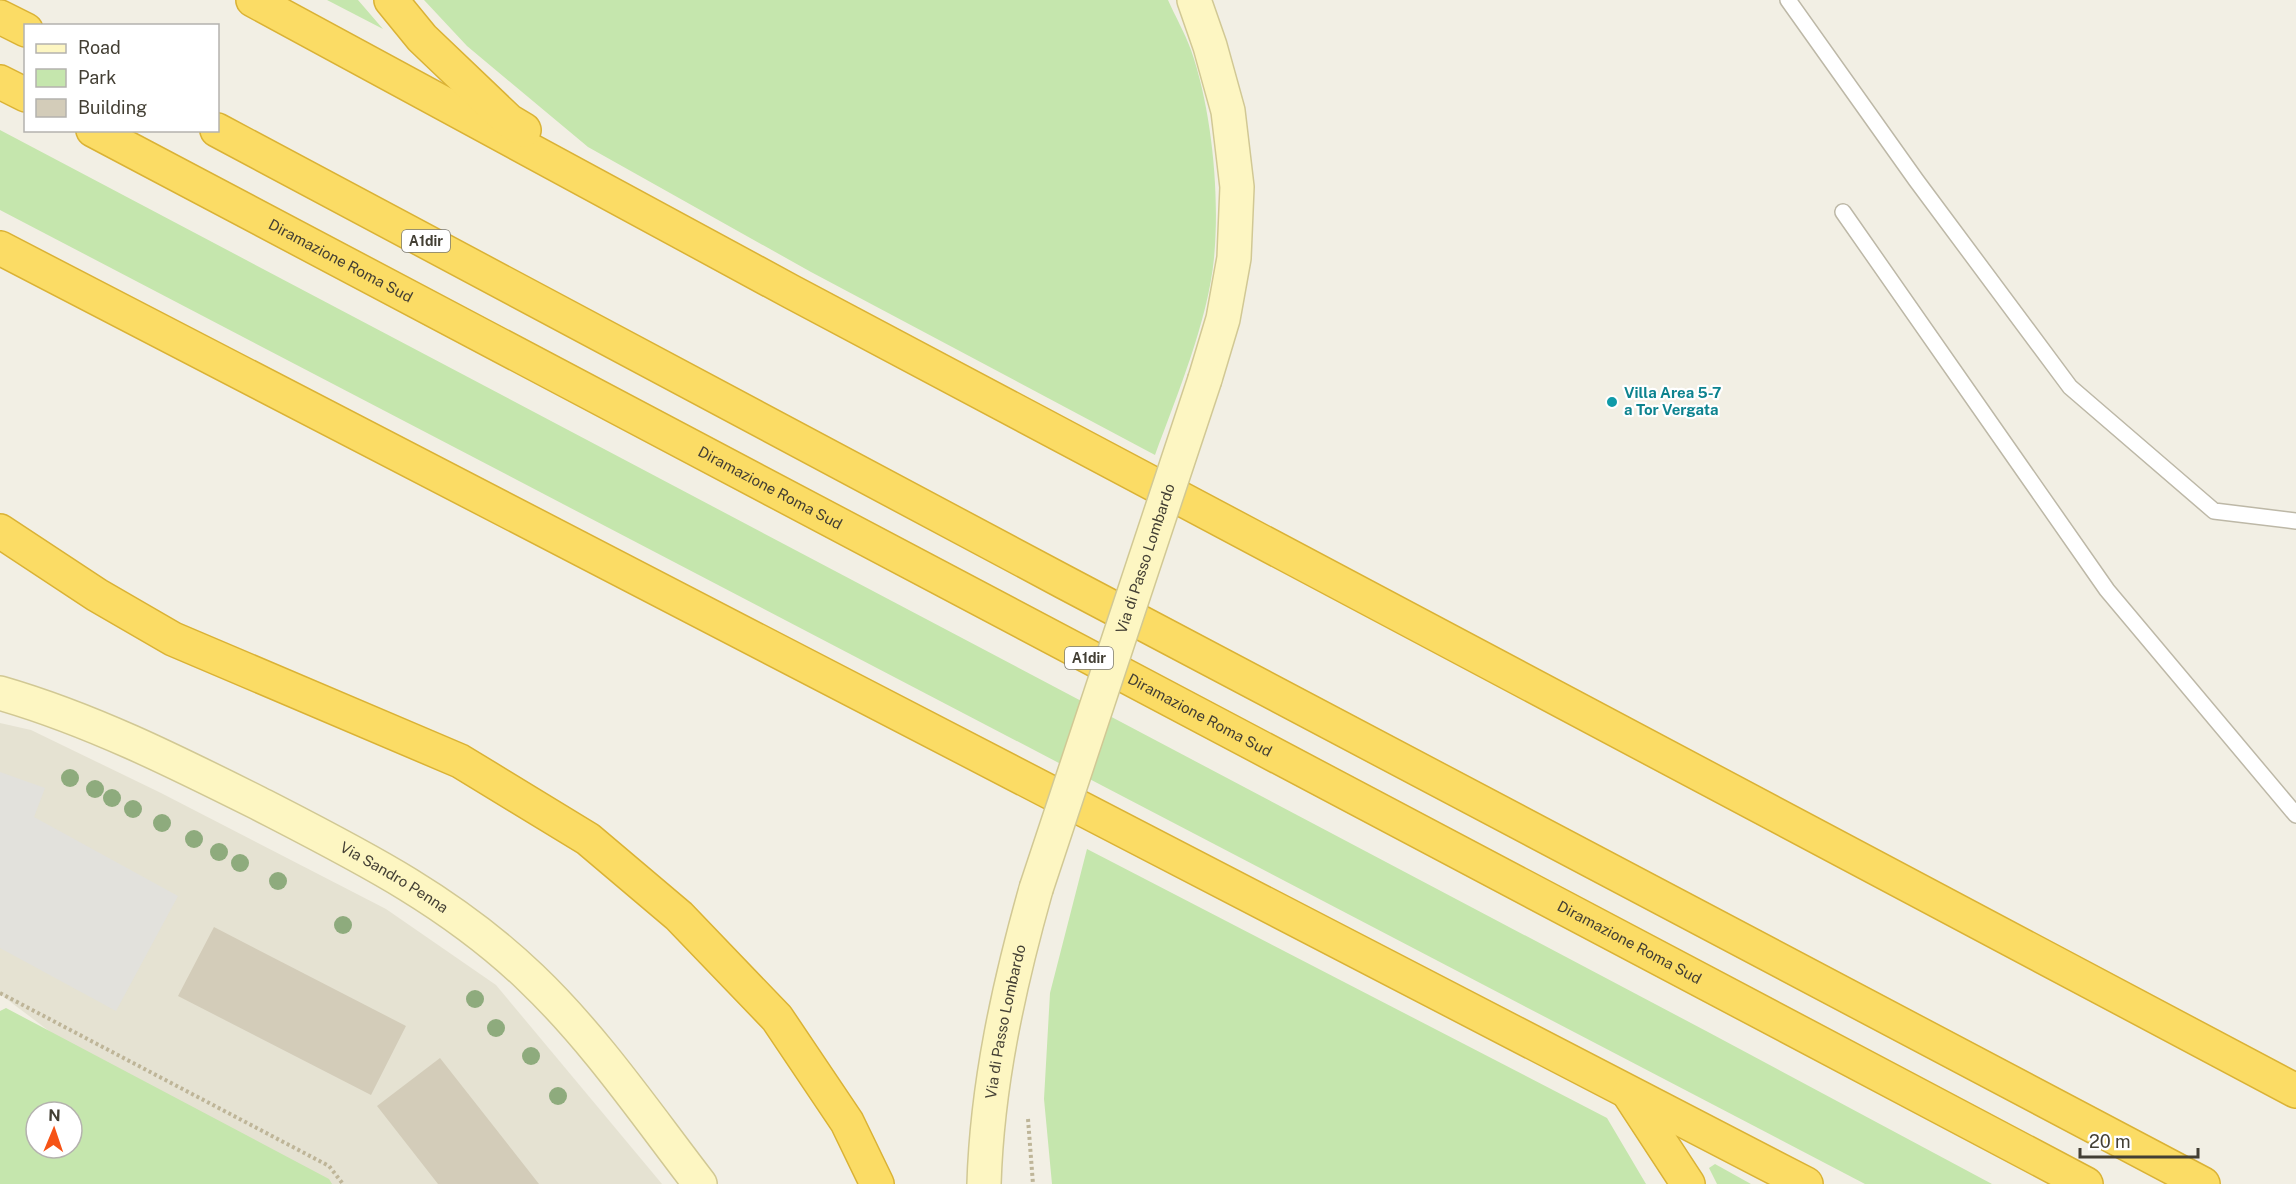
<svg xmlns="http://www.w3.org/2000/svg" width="2296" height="1184" font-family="'Public Sans',sans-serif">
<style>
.residential{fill:#e5e2d2}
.green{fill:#c5e6ad;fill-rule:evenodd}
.parking{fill:#e2e1dc}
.building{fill:#d3ccb9}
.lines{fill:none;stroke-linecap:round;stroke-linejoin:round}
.lane-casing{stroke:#bdb8a7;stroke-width:18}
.secondary-casing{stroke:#d1c894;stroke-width:36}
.highway-casing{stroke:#dab235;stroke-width:36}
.path{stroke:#beb598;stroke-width:4;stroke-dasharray:3 3;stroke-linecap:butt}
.lane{stroke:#fff;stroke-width:15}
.secondary{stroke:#fdf6c2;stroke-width:33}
.highway{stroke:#fbdc65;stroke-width:33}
.secondary-bridge-casing{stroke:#d1c894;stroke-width:36;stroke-linecap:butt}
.secondary-bridge{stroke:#fdf6c2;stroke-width:33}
.tree{fill:#8eab7d}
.culture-dot{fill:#0f9aa8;stroke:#fff;stroke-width:2}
.labels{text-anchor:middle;stroke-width:4.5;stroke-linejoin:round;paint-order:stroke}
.shield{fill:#fff;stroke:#7b7971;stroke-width:1.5}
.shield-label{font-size:14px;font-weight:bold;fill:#433f34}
.street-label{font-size:15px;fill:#433f34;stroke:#fff}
.culture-label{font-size:15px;font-weight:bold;fill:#0d838f;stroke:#fff;text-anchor:start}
</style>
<rect width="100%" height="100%" fill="#f2efe4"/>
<!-- residential -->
<path class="residential" d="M 0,723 L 31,730 L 161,793 L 386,909 L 496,985 L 662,1184 L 252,1184 L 0,994 Z"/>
<!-- green -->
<path class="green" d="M 327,0 L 358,0 L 383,29 Z
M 424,0 L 1168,0 C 1175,16 1185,33 1191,50 C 1212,110 1220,195 1214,258 C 1208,321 1177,395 1155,455 L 811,272 L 588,147 L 467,46 Z
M 0,130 L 1708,1032 L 1992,1184 L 1865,1184 L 0,210 Z
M 1087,849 L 1607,1118 L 1646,1184 L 1052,1184 L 1044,1099 L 1050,993 Z
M 6,1008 L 329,1179 L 332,1184 L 0,1184 L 0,1011 ZM 36,1112 L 72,1112 L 72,1148 L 36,1148 Z
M 1715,1164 L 1751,1184 L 1717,1184 L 1709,1168 Z"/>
<!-- parking -->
<path class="parking" d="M 0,772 L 45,788 L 34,817 L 178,896 L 116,1011 L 0,948 Z"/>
<!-- building -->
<path class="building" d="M 214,927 L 406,1026 L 371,1095 L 178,996 Z
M 440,1058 L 539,1184 L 438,1184 L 377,1106 Z"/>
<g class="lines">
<defs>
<path id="lane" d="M 1788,0 L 1916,180 L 2070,387 L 2214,511 L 2296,521
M 1843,212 L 2107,590 L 2296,815"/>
<g id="secondary">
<path d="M 1194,0 L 1210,46 L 1228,111 L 1237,187 L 1234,258 L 1223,319 L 1205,379"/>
<path id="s1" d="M 0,693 C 90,719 174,761 258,803 C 357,854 450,900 531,978 C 595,1039 646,1114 700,1184"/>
<path id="s2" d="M 984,1184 C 987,1084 1009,985 1036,889"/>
</g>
<g id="highway">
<path d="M 253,0 L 790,291 L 2296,1091"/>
<path d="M 391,0 L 422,38 L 509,121 L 524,130"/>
<path d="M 0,17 L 26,30"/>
<path d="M 0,82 L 26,95"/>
<path id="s3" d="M 93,130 L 2086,1184"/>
<path d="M 217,130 L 1064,582 L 2203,1184"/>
<path d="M 0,248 L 1806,1184"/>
<path d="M 0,531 L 97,595 L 173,639 L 460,761 L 588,839 L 679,916 L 777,1018 L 847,1122 L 877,1184"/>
<path d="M 1629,1094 L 1688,1184"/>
</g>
</defs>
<!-- lane casing -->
<use href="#lane" class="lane-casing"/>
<!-- secondary casing -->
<use href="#secondary" class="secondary-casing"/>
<!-- highway casing -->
<use href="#highway" class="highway-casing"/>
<!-- path -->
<path class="path" d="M 0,993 L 329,1166 L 343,1184
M 1028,1119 L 1033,1184"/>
<!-- lane -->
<use href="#lane" class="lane"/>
<!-- secondary -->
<use href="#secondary" class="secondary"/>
<!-- highway -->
<use href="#highway" class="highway"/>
<defs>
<g id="secondary-bridge">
<path id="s4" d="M 1036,889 L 1205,379"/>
</g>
</defs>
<!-- secondary-bridge casing -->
<use href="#secondary-bridge" class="secondary-bridge-casing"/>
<!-- secondary-bridge -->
<use href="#secondary-bridge" class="secondary-bridge"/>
</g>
<!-- trees -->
<g class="tree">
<circle cx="70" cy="778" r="9"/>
<circle cx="95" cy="789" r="9"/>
<circle cx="112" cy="798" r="9"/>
<circle cx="133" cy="809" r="9"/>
<circle cx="162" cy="823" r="9"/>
<circle cx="194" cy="839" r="9"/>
<circle cx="219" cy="852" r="9"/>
<circle cx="240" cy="863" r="9"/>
<circle cx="278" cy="881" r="9"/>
<circle cx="343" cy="925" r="9"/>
<circle cx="475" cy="999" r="9"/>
<circle cx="496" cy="1028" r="9"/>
<circle cx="531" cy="1056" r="9"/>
<circle cx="558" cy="1096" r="9"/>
</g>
<!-- markers -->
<circle class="culture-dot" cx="1612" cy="402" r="6"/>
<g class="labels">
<!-- shield labels -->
<g class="shield">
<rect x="402" y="230" width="48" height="22" rx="4.5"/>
<rect x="1065" y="647" width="48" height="22" rx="4.5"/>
</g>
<g class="shield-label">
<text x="426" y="246">A1dir</text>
<text x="1089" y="663">A1dir</text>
</g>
<!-- street labels -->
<g class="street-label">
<text dy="5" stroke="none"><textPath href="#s3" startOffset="280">Diramazione Roma Sud</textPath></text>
<text dy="5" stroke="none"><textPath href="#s3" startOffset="766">Diramazione Roma Sud</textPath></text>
<text dy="5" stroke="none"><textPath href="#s4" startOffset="348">Via di Passo Lombardo</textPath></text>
<text dy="5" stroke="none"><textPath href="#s3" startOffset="1252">Diramazione Roma Sud</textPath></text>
<text dy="5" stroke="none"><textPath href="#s1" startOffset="436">Via Sandro Penna</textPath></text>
<text dy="5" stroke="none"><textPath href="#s3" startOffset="1738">Diramazione Roma Sud</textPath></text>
<text dy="5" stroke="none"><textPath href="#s2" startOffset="164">Via di Passo Lombardo</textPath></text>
</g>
<!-- culture labels -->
<g class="culture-label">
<text x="1624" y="398">Villa Area 5-7<tspan x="1624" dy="17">a Tor Vergata</tspan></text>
</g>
</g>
<!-- legend -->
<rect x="24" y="24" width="195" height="108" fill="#ffffff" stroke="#b4b2ae" stroke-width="1.5"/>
<rect x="36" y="44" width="30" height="9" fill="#fdf6c2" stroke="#b4b2ae" stroke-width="1.5"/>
<text x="78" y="54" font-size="18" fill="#433f34">Road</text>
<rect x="36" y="69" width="30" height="18" fill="#c5e6ad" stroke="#b4b2ae" stroke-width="1.5"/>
<text x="78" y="84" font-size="18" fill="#433f34">Park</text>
<rect x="36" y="99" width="30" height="18" fill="#d3ccb9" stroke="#b4b2ae" stroke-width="1.5"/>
<text x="78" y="114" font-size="18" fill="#433f34">Building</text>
<!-- north arrow -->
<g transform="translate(54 1130) rotate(2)"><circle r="28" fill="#ffffff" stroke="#b4b2ae" stroke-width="1.5"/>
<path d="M0-4.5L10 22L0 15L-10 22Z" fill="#f65316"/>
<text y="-9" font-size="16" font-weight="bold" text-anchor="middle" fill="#433f34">N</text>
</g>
<!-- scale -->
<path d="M2080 1148v9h118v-9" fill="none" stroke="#433f34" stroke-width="3"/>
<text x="2089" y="1148" font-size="18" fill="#433f34" stroke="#ffffff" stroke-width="4.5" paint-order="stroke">20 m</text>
</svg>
